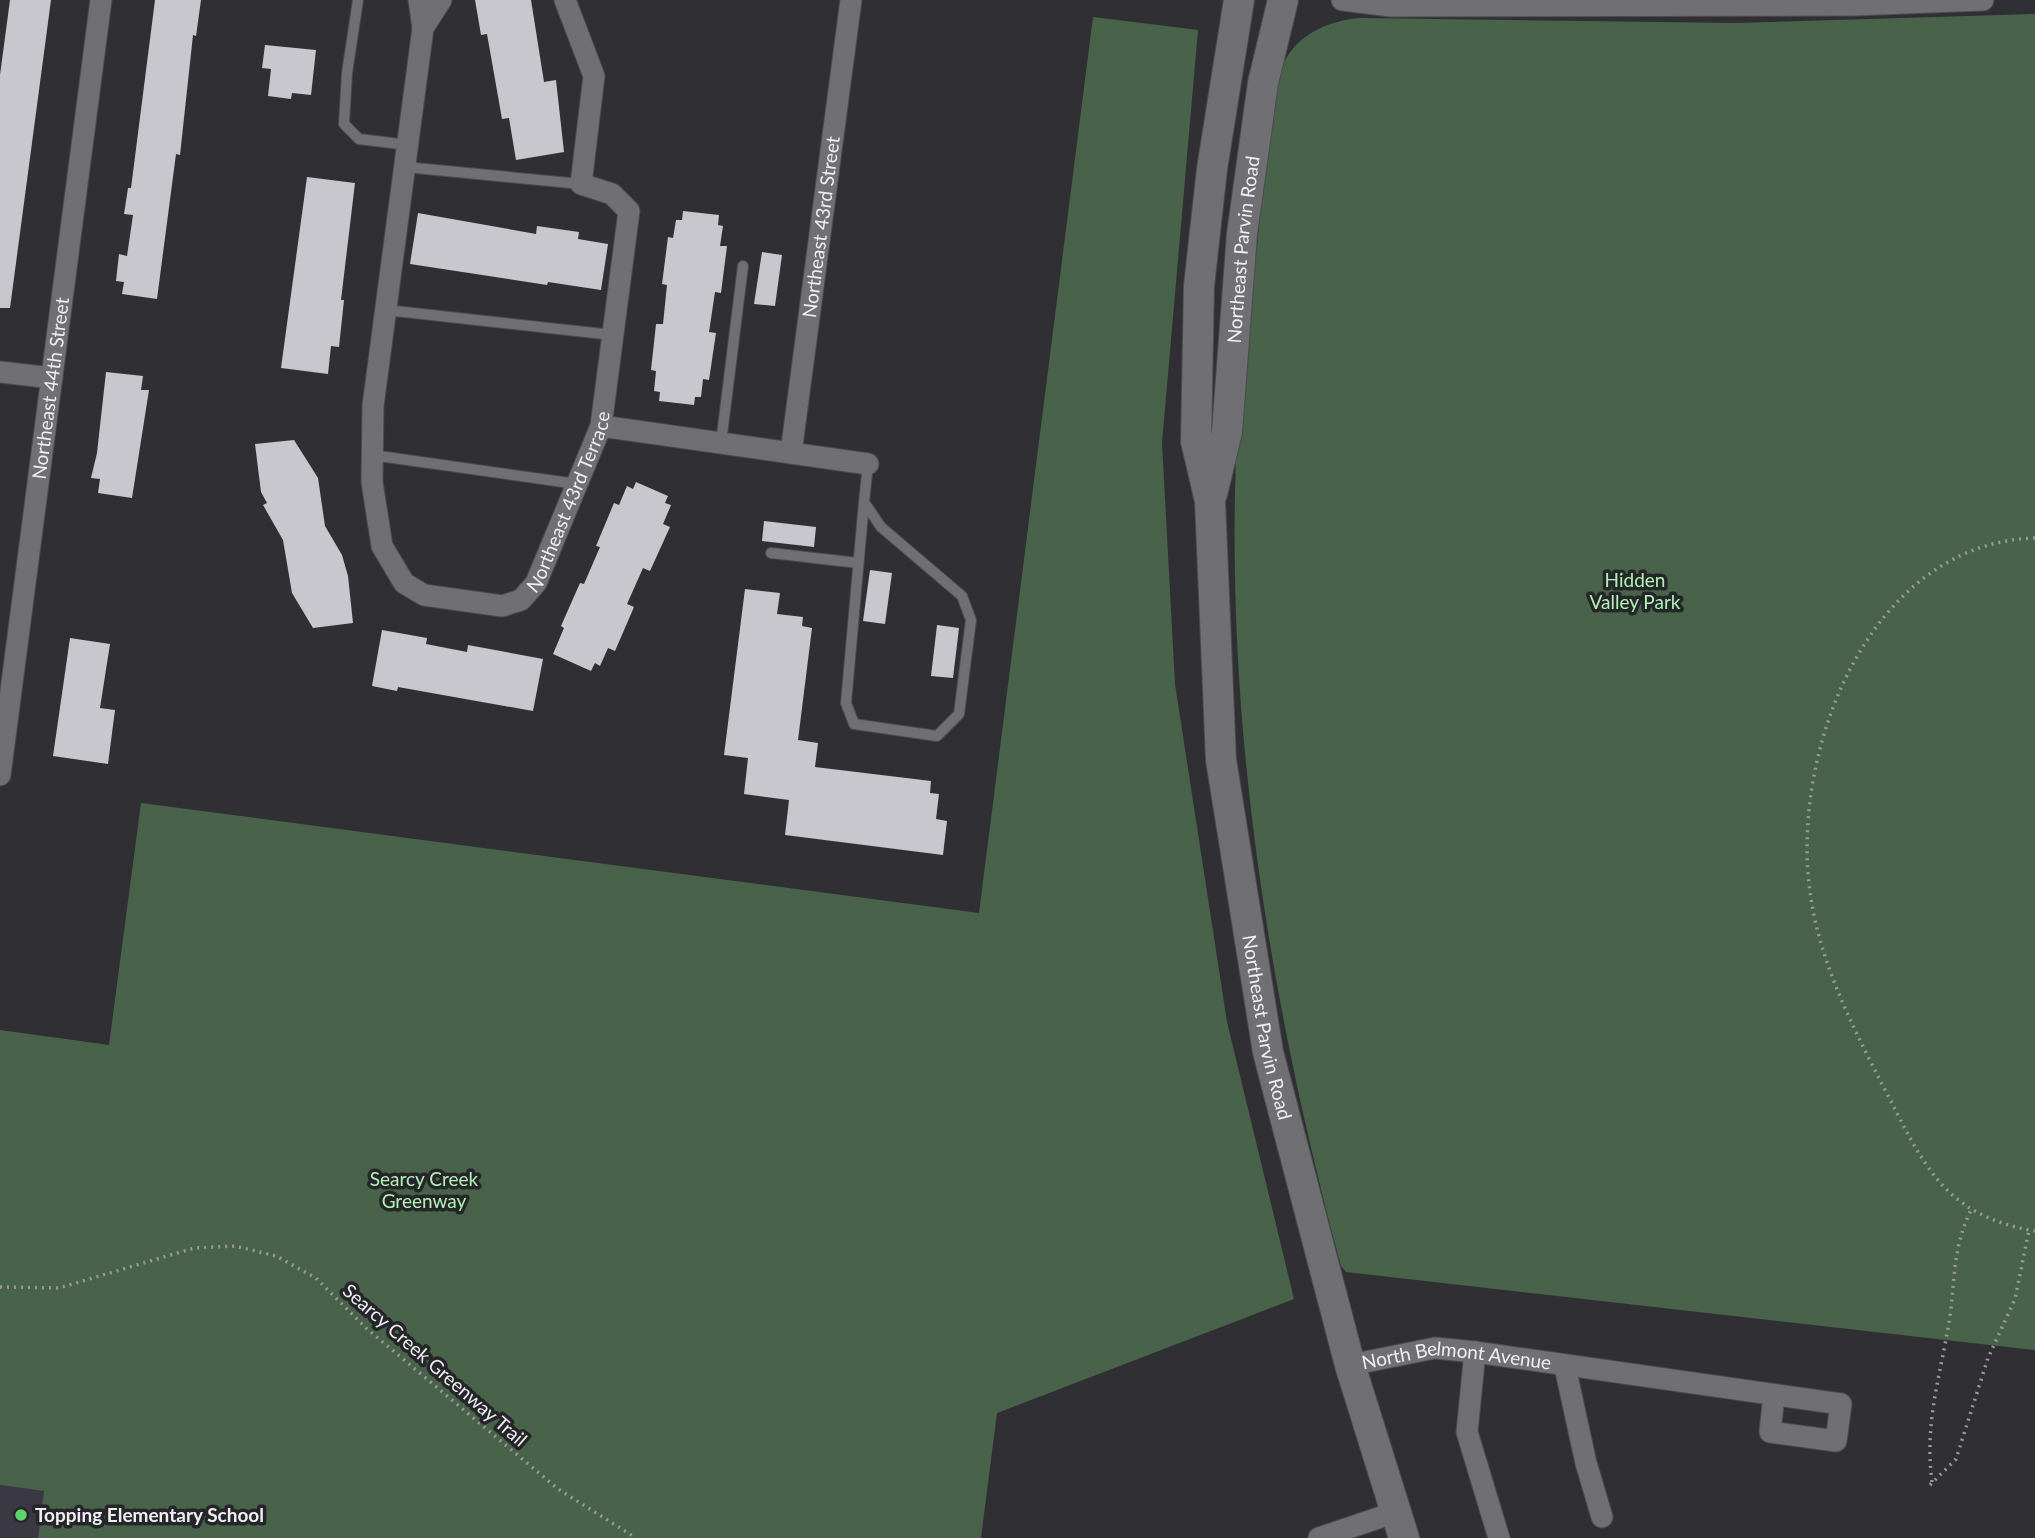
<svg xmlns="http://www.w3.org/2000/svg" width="2035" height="1538" font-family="Lato,sans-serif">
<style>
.built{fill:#3a3943}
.green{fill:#49624a}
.building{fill:#c8c7cd}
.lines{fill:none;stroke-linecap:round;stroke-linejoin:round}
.service-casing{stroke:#4c4c4f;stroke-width:12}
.minor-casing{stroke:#4c4c4f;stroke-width:23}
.secondary-casing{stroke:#4c4c4f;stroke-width:32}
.path{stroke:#99999c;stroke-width:3.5;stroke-dasharray:2 5;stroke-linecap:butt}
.service{stroke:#6f6f74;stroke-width:10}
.minor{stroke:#6f6f74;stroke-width:21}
.secondary{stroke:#6f6f74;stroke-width:30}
.poi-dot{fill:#5ed56c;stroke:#26262a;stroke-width:2.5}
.labels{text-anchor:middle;stroke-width:7;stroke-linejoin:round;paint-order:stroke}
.street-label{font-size:19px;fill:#efeff2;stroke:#26262a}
.park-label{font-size:19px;fill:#b0f2b3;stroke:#26262a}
.poi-label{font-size:19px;font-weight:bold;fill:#efeff2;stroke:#26262a;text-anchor:start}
</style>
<rect width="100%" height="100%" fill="#303034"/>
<!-- built -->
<path class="built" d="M 0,1485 L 44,1491 L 38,1538 L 0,1538 Z"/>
<!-- green -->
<path class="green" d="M 2035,14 L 2035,1350 L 1346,1272 L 1341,1266 C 1273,1015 1230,755 1235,494 C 1236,409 1248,322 1258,238 C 1262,197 1268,89 1287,57 C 1302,32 1332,20 1360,18 L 1735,23 Z
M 1093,17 L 1198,30 L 1162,443 L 1175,684 L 1227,1022 L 1294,1299 L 997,1413 L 981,1538 L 38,1538 L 44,1491 L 0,1485 L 0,1030 L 109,1045 L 141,803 L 979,913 Z"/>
<!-- building -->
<path class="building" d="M 10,0 L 51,0 L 10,308 L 0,308 L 0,75 Z
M 155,0 L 201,0 L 196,36 L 193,35 L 180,155 L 176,154 L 157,299 L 122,294 L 124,282 L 116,281 L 119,254 L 127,256 L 133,215 L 124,214 L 128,188 L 131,188 Z
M 475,0 L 531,0 L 544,82 L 556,80 L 564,152 L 516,160 L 509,118 L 502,119 L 487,34 L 481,35 Z
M 265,45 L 316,50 L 311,95 L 292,93 L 291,99 L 268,96 L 271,69 L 262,68 Z
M 307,177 L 355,183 L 341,300 L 344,300 L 339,347 L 331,346 L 328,374 L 281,368 Z
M 683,211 L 719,215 L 718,225 L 723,226 L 720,246 L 727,246 L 721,293 L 715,292 L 709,332 L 716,333 L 709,380 L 703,379 L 701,397 L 695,397 L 694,405 L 659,401 L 660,392 L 654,391 L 656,371 L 651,370 L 656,324 L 663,324 L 667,285 L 662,284 L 668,237 L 673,238 L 676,220 L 682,220 Z
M 418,213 L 536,234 L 537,226 L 579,232 L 578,239 L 608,244 L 601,290 L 548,282 L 547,285 L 410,264 Z
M 762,252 L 782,255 L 775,306 L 754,304 Z
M 106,372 L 143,376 L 141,390 L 149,390 L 132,498 L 98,493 L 100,479 L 91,478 L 97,453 Z
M 294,440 L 318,478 L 325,526 L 342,555 L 348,576 L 353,623 L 313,628 L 292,593 L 283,540 L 263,505 L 267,503 L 261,492 L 255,444 Z
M 636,482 L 668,496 L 665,503 L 671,505 L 663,524 L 670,527 L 650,571 L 643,568 L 627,604 L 634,607 L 615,651 L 608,648 L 600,666 L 595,663 L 591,671 L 553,654 L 564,628 L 561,626 L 580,583 L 584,584 L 600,547 L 596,546 L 614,503 L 619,505 L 627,486 L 633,489 Z
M 764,521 L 816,527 L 814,547 L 762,541 Z
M 870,570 L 892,573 L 885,624 L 863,621 Z
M 745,589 L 780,593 L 777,614 L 803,617 L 802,626 L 812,628 L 798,740 L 818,743 L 815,767 L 931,781 L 930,793 L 939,794 L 936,819 L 947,821 L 943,855 L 785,835 L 789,800 L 744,794 L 748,758 L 724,755 Z
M 937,625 L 959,628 L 953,678 L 931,676 Z
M 382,630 L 427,638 L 426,644 L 467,652 L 468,645 L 543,659 L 533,711 L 398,687 L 397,691 L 372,686 Z
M 70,638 L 110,644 L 100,708 L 115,710 L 108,764 L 53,756 Z"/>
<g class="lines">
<defs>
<path id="service" d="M 358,0 L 347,73 L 344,124 L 359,139 L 408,145
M 405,167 L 581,184
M 386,310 L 613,335
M 721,443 L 743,266
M 372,455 L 577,484
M 864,502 L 846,703 L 854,724 L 937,736 L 959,714 L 971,620 L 962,596 L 881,527 L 864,502 L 868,464
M 771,553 L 858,563"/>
<g id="minor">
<path id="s1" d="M 419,0 L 423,28 L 373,406 L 372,482 L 382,546 L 404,583 L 424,595 L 502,606 L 521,600 L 536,583 L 601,426 L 629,211 L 612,194 L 581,184 L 594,76 L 565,0"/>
<path d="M 1342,0 L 1391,6 L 1855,5 L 1983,0"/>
<path d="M 423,28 L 441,0"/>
<path d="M 0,372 L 52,378"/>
<path d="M 601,426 L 868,464"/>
<path id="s2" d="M 791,453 L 851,0"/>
<path id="s3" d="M 0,775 L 101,0"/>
<path d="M 1475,1352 L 1467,1432 L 1499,1538"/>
<path id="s4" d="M 1350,1365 L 1435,1348 L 1475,1352 L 1841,1404 L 1836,1441 L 1770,1432 L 1774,1395"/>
<path d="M 1565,1367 L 1586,1463 L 1602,1517"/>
<path d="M 1319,1538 L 1396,1512"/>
</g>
<g id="secondary">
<path id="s5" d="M 1239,0 L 1212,169 L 1199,286 L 1196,441 L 1210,501 L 1221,760 L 1268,1052 L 1350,1365 L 1404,1538"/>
<path id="s6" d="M 1212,494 L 1227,432 L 1242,234 L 1263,83 L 1283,0"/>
</g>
</defs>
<!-- service casing -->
<use href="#service" class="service-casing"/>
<!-- minor casing -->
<use href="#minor" class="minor-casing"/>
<!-- secondary casing -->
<use href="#secondary" class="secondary-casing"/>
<!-- path -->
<path class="path" d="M 2035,538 C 1867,543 1788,756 1811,899 C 1821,964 1853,1028 1883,1086 C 1923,1162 1941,1215 2035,1231
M 0,1287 L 59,1288 L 194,1248 L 235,1246 L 276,1256 L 316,1278 L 366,1328 L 558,1489 L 636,1538
M 1932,1482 C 1924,1421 1941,1375 1950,1316 C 1955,1277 1953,1247 1971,1210
M 1930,1485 L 1956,1459 L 1988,1358 L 2015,1299 L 2029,1230"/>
<!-- service -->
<use href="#service" class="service"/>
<!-- minor -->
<use href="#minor" class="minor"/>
<!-- secondary -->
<use href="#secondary" class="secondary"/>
</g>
<!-- markers -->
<circle class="poi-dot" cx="21" cy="1515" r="7"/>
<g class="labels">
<!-- street labels -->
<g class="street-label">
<text dy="7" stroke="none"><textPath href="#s2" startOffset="228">Northeast 43rd Street</textPath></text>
<text dy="7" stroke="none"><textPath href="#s6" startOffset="247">Northeast Parvin Road</textPath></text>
<text dy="7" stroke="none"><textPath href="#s3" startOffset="390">Northeast 44th Street</textPath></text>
<text dy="7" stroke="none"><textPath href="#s1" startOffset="826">Northeast 43rd Terrace</textPath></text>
<text dy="7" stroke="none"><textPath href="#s5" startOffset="1036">Northeast Parvin Road</textPath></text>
<text transform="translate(435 1365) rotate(41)" y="7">Searcy Creek Greenway Trail</text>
<text dy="7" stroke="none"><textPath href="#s4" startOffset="108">North Belmont Avenue</textPath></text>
</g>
<!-- park labels -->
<g class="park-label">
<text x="1635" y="587">Hidden<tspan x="1635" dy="22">Valley Park</tspan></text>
<text x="424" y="1186">Searcy Creek<tspan x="424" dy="22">Greenway</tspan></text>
</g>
<!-- poi labels -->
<g class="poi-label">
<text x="35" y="1522">Topping Elementary School</text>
</g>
</g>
</svg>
